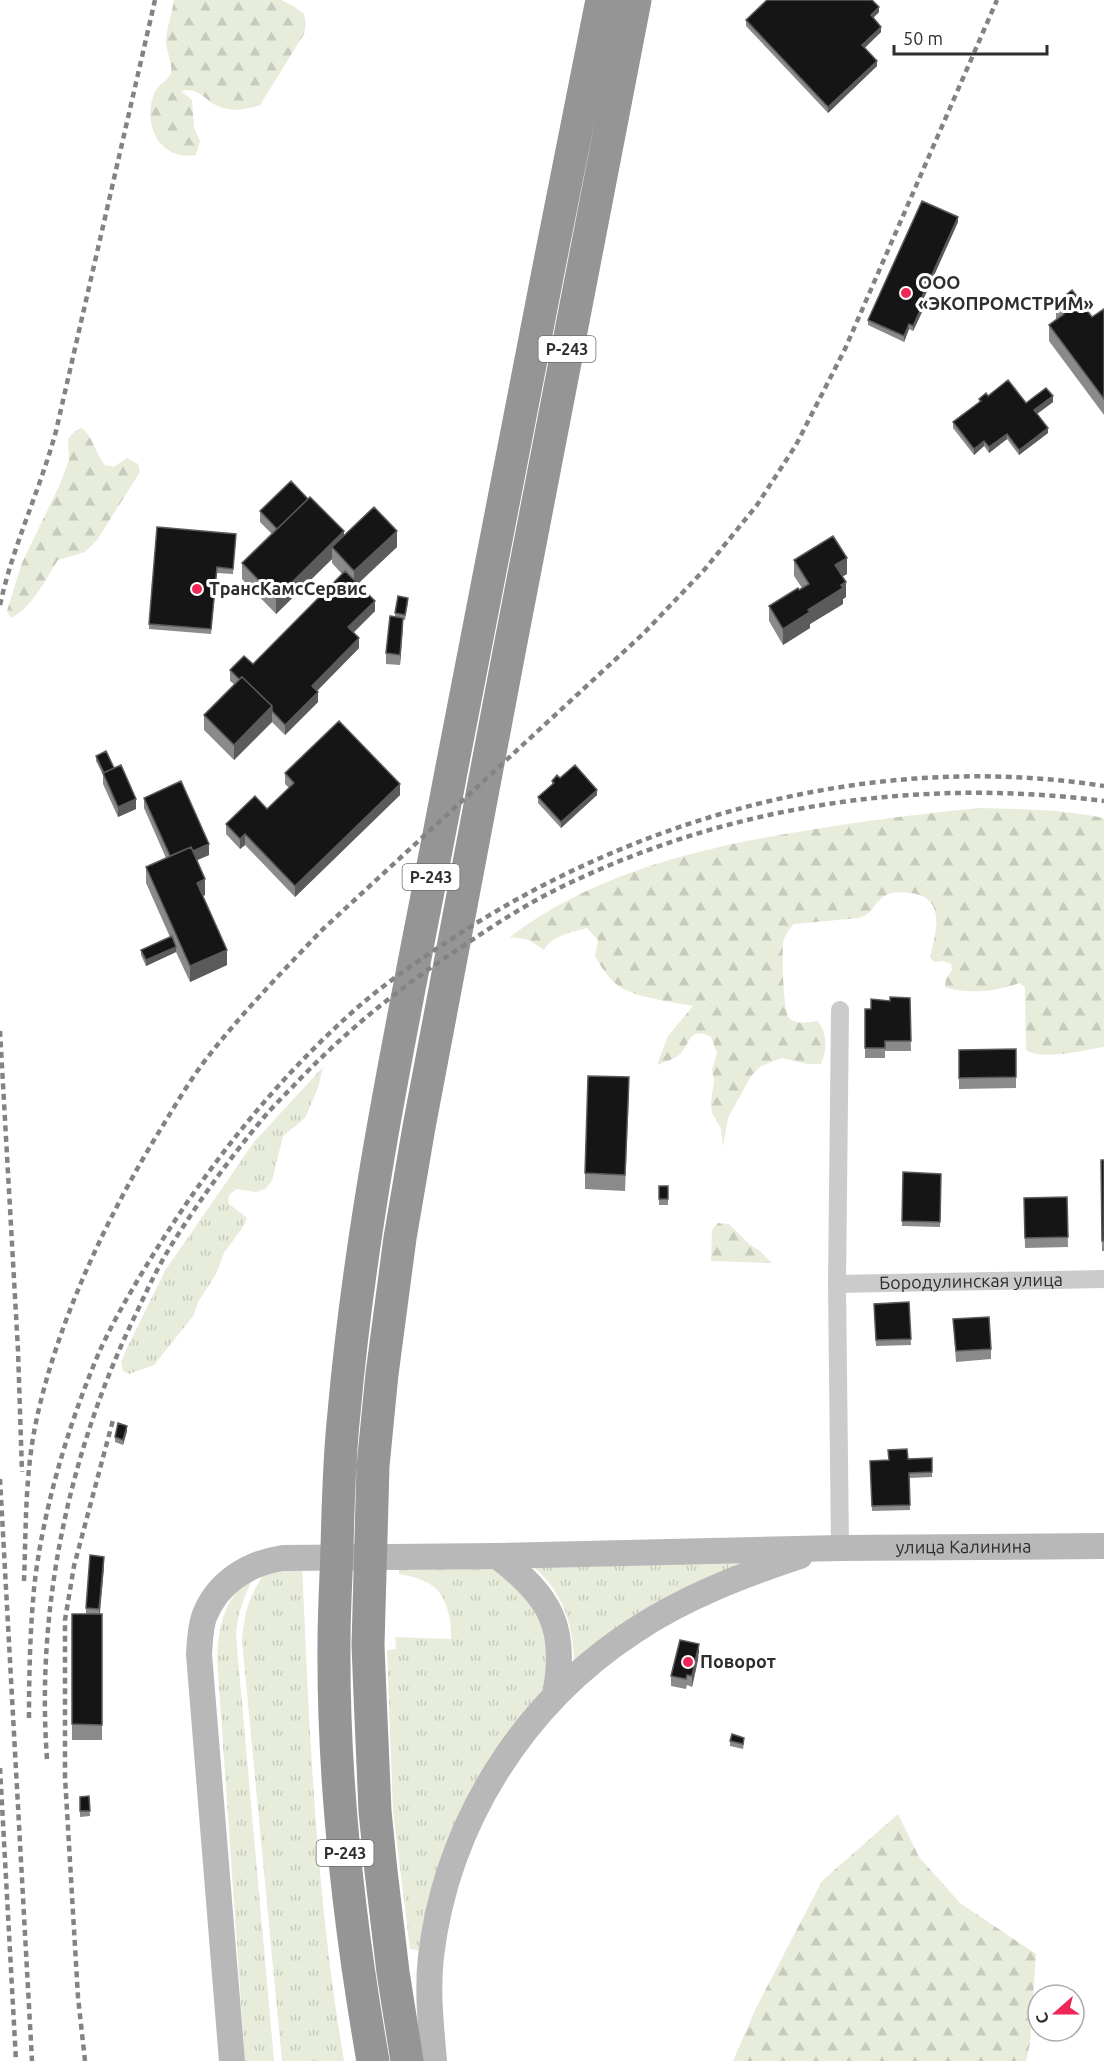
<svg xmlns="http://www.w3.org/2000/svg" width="1104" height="2061" font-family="Ubuntu,sans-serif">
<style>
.grass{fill:url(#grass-tufts)}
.forest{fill:url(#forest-firs)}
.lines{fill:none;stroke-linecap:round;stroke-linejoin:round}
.street{stroke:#cbcbcb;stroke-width:18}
.secondary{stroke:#b8b8b8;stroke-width:26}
.highway{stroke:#959595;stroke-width:33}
.rail{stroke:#838383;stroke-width:4.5;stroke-dasharray:6 4.5;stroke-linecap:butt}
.wall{fill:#8a8a8a}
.shaded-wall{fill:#5b5b5b}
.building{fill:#151515;stroke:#5b5b5b;stroke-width:1.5}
.poi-dot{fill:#ee2756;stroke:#fff;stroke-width:2}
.labels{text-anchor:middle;stroke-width:6;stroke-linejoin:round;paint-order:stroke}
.shield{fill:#fff;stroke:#6d6d6d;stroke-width:1.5}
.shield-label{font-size:16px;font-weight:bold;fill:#2e2e2e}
.poi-label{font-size:18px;font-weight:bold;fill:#2e2e2e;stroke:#fff;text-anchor:start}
.street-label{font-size:18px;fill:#2e2e2e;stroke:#fff}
</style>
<defs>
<pattern id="grass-tufts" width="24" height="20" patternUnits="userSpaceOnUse" patternTransform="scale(1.5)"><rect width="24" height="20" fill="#e7ecdb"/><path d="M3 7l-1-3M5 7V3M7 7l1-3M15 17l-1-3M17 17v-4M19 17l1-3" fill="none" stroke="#c6cbbc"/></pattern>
<pattern id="forest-firs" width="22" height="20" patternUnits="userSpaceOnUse" patternTransform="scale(1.5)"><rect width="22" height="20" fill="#e7ecdb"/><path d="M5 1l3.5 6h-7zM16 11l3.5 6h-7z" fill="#c6cbbc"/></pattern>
</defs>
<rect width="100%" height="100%" fill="#fff"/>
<!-- grass -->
<path class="grass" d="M 323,1067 L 318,1088 L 305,1118 L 283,1136 L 272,1181 L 265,1189 L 256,1192 L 237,1189 L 229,1195 L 228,1203 L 247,1218 L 243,1227 L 224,1253 L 216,1274 L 198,1302 L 194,1315 L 154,1365 L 129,1374 L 123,1371 L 121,1362 L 127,1348 L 166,1269 L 178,1252 L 254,1142 Z
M 757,1558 L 574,1663 C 574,1624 561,1588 530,1564 Z
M 302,1562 C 309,1728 316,1896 344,2061 L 282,2061 L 242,1641 C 245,1610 248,1599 265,1572 Z
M 399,1566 L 501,1569 L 536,1599 L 550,1652 L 544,1690 L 422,1951 L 410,1949 L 393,1811 L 387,1650 L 396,1649 L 395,1637 L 451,1639 C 452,1621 447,1594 430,1584 C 421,1578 409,1576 399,1574 Z
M 255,1574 C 245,1595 237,1612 236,1636 L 274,2061 L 245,2061 L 217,1658 C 219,1622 225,1597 255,1574 Z"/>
<!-- forest -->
<path class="forest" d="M 174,0 L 281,0 L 293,6 L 304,14 L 306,24 L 304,34 L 260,105 C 246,110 232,112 218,106 C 204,100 198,86 181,91 L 192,100 L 194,128 L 200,141 L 196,155 C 160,161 142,125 154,94 C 157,85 168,81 171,73 C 173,63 166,51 166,41 C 167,27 172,13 174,0 Z
M 82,428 C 92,436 96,454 105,465 L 114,467 L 127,458 L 138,464 L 140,472 L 97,540 L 85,552 L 58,560 C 45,580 33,607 11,618 L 7,611 L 22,563 L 60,484 L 69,460 L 68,439 L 75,431 Z
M 979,808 C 1021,809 1063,809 1104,818 L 1104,1047 C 1084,1050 1044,1061 1026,1050 L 1025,987 L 1019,983 C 998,991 967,995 945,987 L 946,979 L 952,970 L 951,964 L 943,961 L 934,962 L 930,957 C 936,932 947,897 910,893 C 900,892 891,891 883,897 C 872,905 874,913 859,918 L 794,924 C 789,929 784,936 783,944 C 782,955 783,1011 789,1018 C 795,1025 810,1022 817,1021 C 828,1032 827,1050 821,1064 L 807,1064 L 782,1058 L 761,1066 L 751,1076 L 728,1118 L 723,1147 L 721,1129 L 712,1113 L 711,1102 L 714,1081 L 712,1070 L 717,1053 L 711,1037 C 688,1025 691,1044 679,1055 C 673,1060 664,1062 657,1065 L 668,1036 L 693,1006 C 673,1002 629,997 615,983 C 607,976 600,965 595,956 L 598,940 L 587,928 C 572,932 551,936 544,950 L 529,940 L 510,937 C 594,873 700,848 803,831 C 862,821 920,814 979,808 Z
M 718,1223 L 729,1224 L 750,1245 L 759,1250 L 772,1263 L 711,1261 L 712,1230 Z
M 898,1814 L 919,1857 L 960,1903 L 1036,1954 L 1030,2043 L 1026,2061 L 733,2061 L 756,2008 L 822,1881 Z"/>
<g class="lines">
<!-- street -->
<g class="street">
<path id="s1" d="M 837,1284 L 1104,1279"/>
<path d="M 840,1548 L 837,1284 L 840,1010"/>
</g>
<!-- secondary -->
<g class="secondary">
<path d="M 497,1556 C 551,1597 568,1628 555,1695"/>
<path id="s2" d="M 232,2061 L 199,1654 C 200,1642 200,1629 204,1617 C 217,1582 249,1563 283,1558 L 497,1556 L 840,1548 L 1104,1546"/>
<path d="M 434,2061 C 431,2026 427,1991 431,1956 C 447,1824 522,1704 634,1631 C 685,1597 743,1575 800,1556"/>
</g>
<!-- highway -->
<path class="highway" d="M 373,2061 C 349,1924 333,1783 334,1644 C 334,1612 336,1581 337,1549 C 338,1504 339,1459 344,1413 C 363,1197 411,985 451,772 C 501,515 550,257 602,0
M 407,2061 L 393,1972 L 381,1871 L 375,1811 L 370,1695 L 368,1645 L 373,1466 L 382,1374 L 400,1238 L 419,1127 L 510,647 L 635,0"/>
<!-- rail -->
<path class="rail" d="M 0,605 C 13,545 40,490 56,431 L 155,0
M 0,1031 L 18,1350 L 22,1472
M 0,1479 L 32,2061
M 24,1581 C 26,1530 25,1477 35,1427 C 55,1326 108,1214 162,1127 C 176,1104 190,1080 207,1058 C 242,1013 282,972 322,930 L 643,634 L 705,569 L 757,505 L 796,445 L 845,349 L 997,0
M 29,1718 C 29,1675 30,1632 34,1589 C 42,1511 70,1419 101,1348 C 115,1318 131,1291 148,1263 C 206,1168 274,1081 358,1007 C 388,981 422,958 456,936 C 645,813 879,751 1104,786
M 47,1759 C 36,1610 68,1457 132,1322 C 144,1297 155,1272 169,1249 C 196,1205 227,1162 260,1122 C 272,1107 286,1094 299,1080 C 349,1028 403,985 463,946 C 500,921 536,898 576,880 C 741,803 925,778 1104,801
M 0,1768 L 16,2061
M 85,2061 L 78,1997 L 65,1777 L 65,1620 L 74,1566 L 113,1420"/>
</g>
<!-- wall -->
<path class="wall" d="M 879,12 L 873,18 L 881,32 L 865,48 L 877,66 L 828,113 L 746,26 L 746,20 Z
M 958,222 L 921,303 L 923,310 L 913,331 L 909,329 L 904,342 L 868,325 L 868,320 Z
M 1056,303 L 1092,317 L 1104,309 L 1104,415 L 1049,341 L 1049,325 L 1056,319 Z
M 988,396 L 1026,403 L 1053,402 L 1037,414 L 1048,433 L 1019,455 L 1007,439 L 989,453 L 984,446 L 974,455 L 953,428 L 953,422 L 979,402 L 979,399 Z
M 260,511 L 344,536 L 397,547 L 358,584 L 375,611 L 354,632 L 359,648 L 317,691 L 318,702 L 285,735 L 272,722 L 234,760 L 204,730 L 204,715 L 234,684 L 230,681 L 230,670 L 253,664 L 342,574 L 332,563 L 332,559 L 276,614 L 242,579 L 242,563 L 272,534 L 260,522 Z
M 236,534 L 233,574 L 217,573 L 211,634 L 149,629 L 149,624 Z
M 794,560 L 847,574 L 842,576 L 846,597 L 843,599 L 843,604 L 810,624 L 810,628 L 783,645 L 769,621 L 769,606 L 802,588 L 794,576 Z
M 408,603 L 405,620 L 403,620 L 400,665 L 386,664 L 386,653 L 395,617 L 395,613 Z
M 96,756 L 114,768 L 136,809 L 118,817 L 103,784 L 103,775 L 96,761 Z
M 285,773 L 400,795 L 295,897 L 245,845 L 240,849 L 226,834 L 226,824 L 267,809 L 289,788 L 285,784 Z
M 560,778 L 597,795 L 561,828 L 538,803 L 538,797 L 552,785 L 552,781 Z
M 144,798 L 209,855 L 197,860 L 205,895 L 203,896 L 227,965 L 190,982 L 176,952 L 146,966 L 141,955 L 141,950 L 170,937 L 146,883 L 146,867 L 166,858 L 144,808 Z
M 910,998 L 911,1051 L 885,1051 L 885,1058 L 865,1058 L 865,1009 L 871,1009 L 890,1001 Z
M 1016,1049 L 1016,1088 L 959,1089 L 959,1050 Z
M 629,1093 L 625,1191 L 585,1189 L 585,1173 Z
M 1101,1160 L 1104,1160 L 1104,1251 L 1102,1251 Z
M 903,1172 L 941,1174 L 940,1227 L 902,1226 Z
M 659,1186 L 668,1186 L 668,1205 L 659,1205 Z
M 1067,1197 L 1068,1247 L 1025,1248 L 1024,1198 Z
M 909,1302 L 911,1345 L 876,1346 L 874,1304 Z
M 953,1319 L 991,1349 L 991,1359 L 956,1362 Z
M 127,1431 L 123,1445 L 115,1442 L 115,1437 Z
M 932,1458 L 932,1477 L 909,1478 L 910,1510 L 872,1511 L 870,1461 Z
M 104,1567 L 100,1614 L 102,1614 L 102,1740 L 72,1740 L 72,1614 L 86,1614 L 86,1608 Z
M 699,1655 L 692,1687 L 687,1685 L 686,1689 L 671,1686 L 671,1676 Z
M 730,1741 L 744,1743 L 743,1749 L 730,1746 Z
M 89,1796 L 90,1816 L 80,1817 L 80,1797 Z"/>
<!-- shaded-wall -->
<path class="shaded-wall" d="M 879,7 L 879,12 L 871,20 L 871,15 Z
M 881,27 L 881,32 L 862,50 L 862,45 Z
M 877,61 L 877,66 L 828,113 L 828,107 Z
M 958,217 L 958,222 L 920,307 L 920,301 Z
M 923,304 L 923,310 L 913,331 L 913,326 Z
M 909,324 L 909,329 L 904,342 L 904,336 Z
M 1053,396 L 1053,402 L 1034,416 L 1034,410 Z
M 1048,428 L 1048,433 L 1019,455 L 1019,450 Z
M 1007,434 L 1007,439 L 989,453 L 989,447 Z
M 984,441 L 984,446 L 974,455 L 974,449 Z
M 344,531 L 344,547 L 332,547 L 332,559 L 276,614 L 276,598 Z
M 397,531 L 397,547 L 354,587 L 354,571 Z
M 847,558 L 847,574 L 835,581 L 835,565 Z
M 846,582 L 846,597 L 843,599 L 843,604 L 810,624 L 810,628 L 783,645 L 783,629 Z
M 375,601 L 375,611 L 348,638 L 348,627 Z
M 403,618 L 403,628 L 400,665 L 400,655 Z
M 359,638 L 359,648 L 312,696 L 312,686 Z
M 318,692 L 318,702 L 285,735 L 285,725 Z
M 272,706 L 272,722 L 234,760 L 234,745 Z
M 400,784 L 400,795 L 295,897 L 295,886 Z
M 597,790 L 597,795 L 561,828 L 561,822 Z
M 136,799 L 136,809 L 118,817 L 118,807 Z
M 245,834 L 245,845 L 240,849 L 240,839 Z
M 209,844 L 209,855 L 172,871 L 172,861 Z
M 205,879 L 205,895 L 197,898 L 197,883 Z
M 176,947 L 176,952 L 146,966 L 146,960 Z
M 227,950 L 227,965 L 190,982 L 190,966 Z
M 127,1426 L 127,1431 L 123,1445 L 123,1440 Z
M 104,1557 L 104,1567 L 99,1619 L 99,1609 Z
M 699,1644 L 699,1655 L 692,1687 L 692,1676 Z"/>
<!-- building -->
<path class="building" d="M 767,0 L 872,0 L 879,7 L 871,15 L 881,27 L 862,45 L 877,61 L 828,107 L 746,20 Z
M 922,201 L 958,217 L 920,301 L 923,304 L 913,326 L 909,324 L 904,336 L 868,320 Z
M 1072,290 L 1092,317 L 1104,309 L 1104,399 L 1049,325 L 1064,314 L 1056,303 Z
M 1008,380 L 1026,403 L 1046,388 L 1053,396 L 1034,410 L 1048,428 L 1019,450 L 1007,434 L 989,447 L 984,441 L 974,449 L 953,422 L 981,401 L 979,399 L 986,393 L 988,396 Z
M 291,481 L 308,499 L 277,529 L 260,511 Z
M 310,497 L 344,531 L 276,598 L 242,563 Z
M 374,507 L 397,531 L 354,571 L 332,547 Z
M 157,527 L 236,534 L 233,569 L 217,567 L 211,629 L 149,624 Z
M 833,536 L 847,558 L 835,565 L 846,582 L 841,585 L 843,588 L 808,610 L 810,612 L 783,629 L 769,606 L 798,588 L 799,590 L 809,584 L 794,560 Z
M 345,571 L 375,601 L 348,627 L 359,638 L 312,686 L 318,692 L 285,725 L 272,711 L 272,706 L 242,677 L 239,679 L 230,670 L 244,656 L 253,664 Z
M 398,596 L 408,598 L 405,615 L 395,613 Z
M 390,616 L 403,618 L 400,655 L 386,653 Z
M 242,677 L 272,706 L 234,745 L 204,715 Z
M 339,721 L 400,784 L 295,886 L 245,834 L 240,839 L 226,824 L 255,796 L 267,809 L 294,783 L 285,773 Z
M 106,751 L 114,768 L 104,773 L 96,756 Z
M 121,765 L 136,799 L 118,807 L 103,773 Z
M 575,765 L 597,790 L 561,822 L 538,797 L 554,783 L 552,781 L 557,775 L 560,778 Z
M 181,781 L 209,844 L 193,851 L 191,847 L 170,856 L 144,798 Z
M 191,847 L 205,879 L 197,883 L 227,950 L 190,966 L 146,867 Z
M 172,936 L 176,947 L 146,960 L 141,950 Z
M 890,997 L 910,998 L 911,1041 L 885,1041 L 885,1048 L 865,1048 L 865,1009 L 871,1009 L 871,999 L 890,1001 Z
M 1016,1049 L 1016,1077 L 959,1078 L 959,1050 Z
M 588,1076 L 629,1077 L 625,1175 L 585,1173 Z
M 1101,1160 L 1104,1160 L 1104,1241 L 1102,1241 Z
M 903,1172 L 941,1174 L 940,1222 L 902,1221 Z
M 659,1186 L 668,1186 L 668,1199 L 659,1199 Z
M 1067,1197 L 1068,1237 L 1025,1238 L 1024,1198 Z
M 909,1302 L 911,1339 L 876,1340 L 874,1304 Z
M 989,1317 L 991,1349 L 956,1351 L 953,1319 Z
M 118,1423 L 127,1426 L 123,1440 L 115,1437 Z
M 907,1449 L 908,1459 L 932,1458 L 932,1472 L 909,1473 L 910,1505 L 872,1506 L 870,1461 L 889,1460 L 888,1450 Z
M 90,1555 L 104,1557 L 99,1609 L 86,1608 Z
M 72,1614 L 102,1614 L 102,1725 L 72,1724 Z
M 680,1640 L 699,1644 L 692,1676 L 687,1675 L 686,1679 L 671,1676 Z
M 732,1734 L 744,1738 L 743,1744 L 730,1741 Z
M 89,1796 L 90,1811 L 80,1811 L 80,1797 Z"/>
<!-- markers -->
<g class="poi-dot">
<circle cx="906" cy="293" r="6"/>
<circle cx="197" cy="589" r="6"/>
<circle cx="688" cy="1662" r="6"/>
</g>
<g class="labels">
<!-- shield labels -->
<g class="shield">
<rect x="538.5" y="336" width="57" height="26" rx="4.5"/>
<rect x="402.5" y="864" width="57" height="26" rx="4.5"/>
<rect x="316.5" y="1840" width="57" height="26" rx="4.5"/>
</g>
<g class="shield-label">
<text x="567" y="355">Р-243</text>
<text x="431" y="883">Р-243</text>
<text x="345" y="1859">Р-243</text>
</g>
<!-- poi labels -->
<g class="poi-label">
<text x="918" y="289">ООО<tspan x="918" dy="21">«ЭКОПРОМСТРИМ»</tspan></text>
<text x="209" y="595">ТрансКамсСервис</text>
<text x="700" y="1668">Поворот</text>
</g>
<!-- street labels -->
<g class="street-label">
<text dy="6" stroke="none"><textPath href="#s1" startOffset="134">Бородулинская улица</textPath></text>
<text dy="6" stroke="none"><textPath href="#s2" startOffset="1230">улица Калинина</textPath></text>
</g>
</g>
<!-- north arrow -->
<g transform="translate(1056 2013) rotate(249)"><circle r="28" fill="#ffffff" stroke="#ababab" stroke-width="1.5"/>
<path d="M0-4.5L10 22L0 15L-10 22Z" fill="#ee2756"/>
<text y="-9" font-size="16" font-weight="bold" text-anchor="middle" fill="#2e2e2e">С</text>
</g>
<!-- scale -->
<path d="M894 45v9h153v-9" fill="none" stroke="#2e2e2e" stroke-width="3"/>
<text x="903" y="45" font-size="18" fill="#2e2e2e" stroke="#ffffff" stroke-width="4.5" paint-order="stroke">50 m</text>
</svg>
